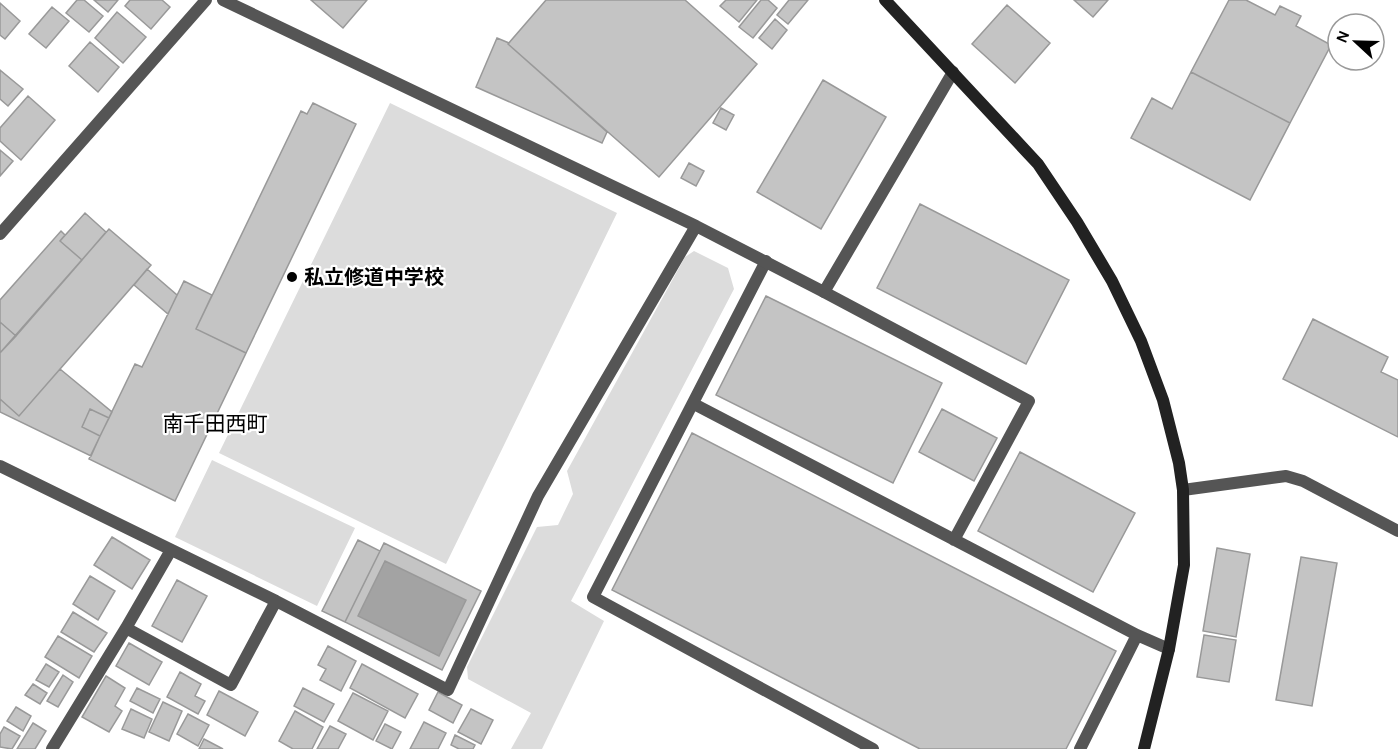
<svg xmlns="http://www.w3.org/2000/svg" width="1398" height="749" font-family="Karla,'Noto Sans JP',sans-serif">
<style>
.green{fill:#dcdcdc}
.water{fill:#a3a3a3}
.building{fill:#c4c4c4;stroke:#999;stroke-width:1.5;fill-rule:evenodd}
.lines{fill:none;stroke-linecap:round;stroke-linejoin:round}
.lane{stroke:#555;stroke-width:12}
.street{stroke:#555;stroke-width:12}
.secondary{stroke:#222;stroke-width:12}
.poi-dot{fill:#000;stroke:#fff;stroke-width:2}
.labels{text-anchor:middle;stroke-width:4.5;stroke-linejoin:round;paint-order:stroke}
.poi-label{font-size:20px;font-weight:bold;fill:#000;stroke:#fff;text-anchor:start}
.neighbourhood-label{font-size:21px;fill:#000;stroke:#fff}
</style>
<rect width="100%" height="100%" fill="#fff"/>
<!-- green -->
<path class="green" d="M 390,103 L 617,213 L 446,564 L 219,453 Z
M 694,251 L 728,268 L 734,289 L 571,601 L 604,621 L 542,749 L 511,749 L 531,713 L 468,679 L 467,667 L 537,527 L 558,525 L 573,494 L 567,471 L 685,257 Z
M 212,460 L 355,528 L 317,606 L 175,537 Z"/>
<!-- water -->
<path class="water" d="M 385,561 L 466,600 L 439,656 L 358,616 Z"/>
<!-- building -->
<path class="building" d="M 77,0 L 84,0 L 103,16 L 89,32 L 66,13 Z
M 94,0 L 118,0 L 108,12 Z
M 130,0 L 162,0 L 170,7 L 151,29 L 125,6 Z
M 311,0 L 367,0 L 343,28 Z
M 546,0 L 685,0 L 757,64 L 659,177 L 508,44 Z
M 726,0 L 757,0 L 739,22 L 720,6 Z
M 761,0 L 768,0 L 777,8 L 753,38 L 739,27 Z
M 789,0 L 808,0 L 788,24 L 777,15 Z
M 1074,0 L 1108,0 L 1093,17 Z
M 1229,0 L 1246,0 L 1275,15 L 1280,6 L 1301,16 L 1296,26 L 1331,45 L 1290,123 L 1191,72 Z
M 0,3 L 20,21 L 5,39 L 0,35 Z
M 1007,5 L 1050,43 L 1015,83 L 972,44 Z
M 52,7 L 69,21 L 46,48 L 29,34 Z
M 117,12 L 146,37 L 123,63 L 95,38 Z
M 775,19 L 787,30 L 772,49 L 759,38 Z
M 497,38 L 509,43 L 508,44 L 607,132 L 602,143 L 476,87 Z
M 90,42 L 119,67 L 98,92 L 69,66 Z
M 0,70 L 23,89 L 8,106 L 0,99 Z
M 1191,72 L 1290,123 L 1250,200 L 1131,138 L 1152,98 L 1172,109 Z
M 823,80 L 886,117 L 821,229 L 757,192 Z
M 28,96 L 55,120 L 21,160 L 0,141 L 0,128 Z
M 313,103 L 356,124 L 246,353 L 196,329 L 301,111 L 307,114 Z
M 721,108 L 734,115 L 726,130 L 713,123 Z
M 0,150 L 13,161 L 0,176 Z
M 689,163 L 704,171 L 696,186 L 681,178 Z
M 920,204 L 1069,280 L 1026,364 L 877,288 Z
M 85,213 L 106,232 L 82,260 L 60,241 Z
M 109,229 L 151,265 L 19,416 L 0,399 L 0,353 Z
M 61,231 L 65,235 L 60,241 L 82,260 L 16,336 L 0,322 L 0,300 Z
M 147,269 L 177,295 L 168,314 L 134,285 Z
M 184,281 L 212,295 L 196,329 L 246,353 L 175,501 L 89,459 L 135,364 L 142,367 Z
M 766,296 L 942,383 L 893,483 L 716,395 Z
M 1313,319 L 1388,357 L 1381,372 L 1398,380 L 1398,437 L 1283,379 Z
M 0,322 L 16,336 L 0,353 Z
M 60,369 L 112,412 L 109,418 L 90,409 L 82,427 L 100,436 L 91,456 L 0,412 L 0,399 L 19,416 Z
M 90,409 L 109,418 L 100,436 L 82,427 Z
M 942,409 L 997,438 L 974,481 L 919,452 Z
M 692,433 L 1116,651 L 1066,749 L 920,749 L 612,590 Z
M 1020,452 L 1135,513 L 1093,592 L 978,531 Z
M 112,537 L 150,560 L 132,589 L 94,565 Z
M 358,540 L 380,551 L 345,622 L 322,611 Z
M 384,543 L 481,591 L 442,670 L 345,622 ZM 385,561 L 466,600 L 439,656 L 358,616 Z
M 1217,548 L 1250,554 L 1236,637 L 1203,631 Z
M 1301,557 L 1337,563 L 1312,706 L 1276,700 Z
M 90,576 L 115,591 L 98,620 L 73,604 Z
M 177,580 L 207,596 L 182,642 L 152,626 Z
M 73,612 L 107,633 L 94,652 L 61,632 Z
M 1204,635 L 1236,640 L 1229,682 L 1197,677 Z
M 58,636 L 92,656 L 79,678 L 45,657 Z
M 129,643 L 162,662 L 149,685 L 116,666 Z
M 328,646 L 356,661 L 341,691 L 320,680 L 326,669 L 318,665 Z
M 46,664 L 59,672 L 49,687 L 36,680 Z
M 362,664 L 418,694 L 405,718 L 350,688 Z
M 180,672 L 201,684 L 195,696 L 205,701 L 198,714 L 167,697 Z
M 63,675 L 73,682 L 58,707 L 47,701 Z
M 106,676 L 125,688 L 115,706 L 122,711 L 109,732 L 82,717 Z
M 33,684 L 47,693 L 40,704 L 25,695 Z
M 137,688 L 160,699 L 153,713 L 130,701 Z
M 303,688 L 334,704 L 324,722 L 294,706 Z
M 219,691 L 258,712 L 245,736 L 207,715 Z
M 438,692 L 462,705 L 453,723 L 429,710 Z
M 353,693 L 388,711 L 373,740 L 338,721 Z
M 163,702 L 182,711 L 169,741 L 149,732 Z
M 16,707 L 31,716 L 23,731 L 7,721 Z
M 131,709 L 152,719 L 144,738 L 122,729 Z
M 471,709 L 493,720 L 481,744 L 458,732 Z
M 295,711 L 323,727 L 312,749 L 293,749 L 279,741 Z
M 188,714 L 209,725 L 198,746 L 177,734 Z
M 424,722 L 446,733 L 438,749 L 410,749 Z
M 33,723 L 46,731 L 35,749 L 17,749 Z
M 385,724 L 401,732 L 392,749 L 376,741 Z
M 330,726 L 346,734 L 338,749 L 317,749 Z
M 4,727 L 20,736 L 12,749 L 0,747 L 0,734 Z
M 455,735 L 475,745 L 473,749 L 459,749 L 451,745 Z
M 204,739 L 223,749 L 199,749 Z"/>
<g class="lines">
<!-- lane -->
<path class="lane" d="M 766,261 L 593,597 L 873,749
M 824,292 L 1029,401 L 954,540
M 694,404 L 1137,635 L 1169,649
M 1183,490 L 1286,476 L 1303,481 L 1398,531
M 1080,749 L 1137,635"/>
<!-- street -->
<path class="street" d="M 223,0 L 696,226 L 824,292 L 953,72
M 0,234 L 206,0
M 0,466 L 276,601 L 448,690 L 538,496 L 696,226
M 126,628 L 231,685 L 276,601
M 52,749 L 126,628 L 171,550"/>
<!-- secondary -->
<path class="secondary" d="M 885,0 L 1038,164 L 1077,222 L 1112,281 L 1141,341 L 1163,400 L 1179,463 L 1183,490 L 1184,565 L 1169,649 L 1144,749"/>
</g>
<!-- markers -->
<circle class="poi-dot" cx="292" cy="277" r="6"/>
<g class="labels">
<!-- poi labels -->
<g class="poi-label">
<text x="304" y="284">私立修道中学校</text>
</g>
<!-- neighbourhood labels -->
<g class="neighbourhood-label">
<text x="215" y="431">南千田西町</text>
</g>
</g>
<!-- north arrow -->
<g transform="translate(1356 42) rotate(292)"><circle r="28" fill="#ffffff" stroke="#999999" stroke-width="1.5"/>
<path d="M0-4.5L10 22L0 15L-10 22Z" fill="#000000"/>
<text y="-9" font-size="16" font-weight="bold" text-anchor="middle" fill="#000000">N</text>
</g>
</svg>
